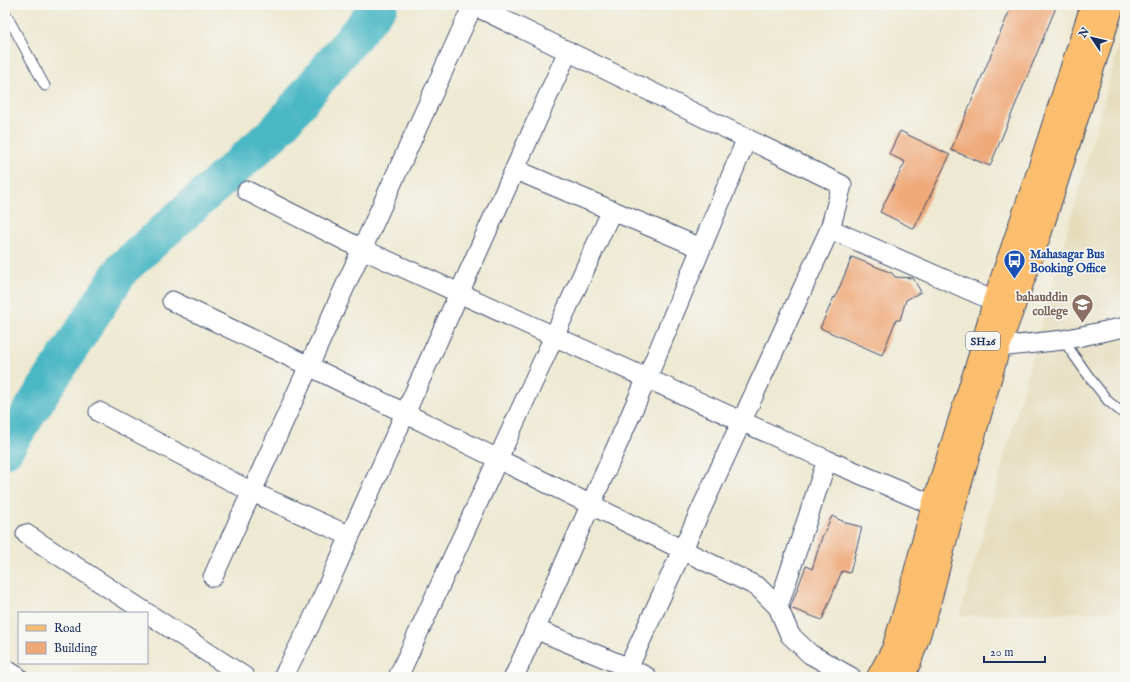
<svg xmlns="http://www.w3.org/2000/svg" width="1130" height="682" font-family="'IM FELL English',serif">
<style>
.built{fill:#e5dbba}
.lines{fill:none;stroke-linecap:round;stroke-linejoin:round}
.river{stroke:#4ab7c4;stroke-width:36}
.building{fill:#efa878}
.lane-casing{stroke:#3b4b6f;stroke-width:11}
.street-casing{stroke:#3b4b6f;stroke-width:21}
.primary-casing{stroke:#3b4b6f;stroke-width:24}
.lane{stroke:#fff;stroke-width:9}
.street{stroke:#fff;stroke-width:19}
.primary{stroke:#fabe6e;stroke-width:22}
.labels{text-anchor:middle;stroke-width:3.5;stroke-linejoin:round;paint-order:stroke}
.shield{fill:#f6f6f2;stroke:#5d6b8a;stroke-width:1}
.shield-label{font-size:11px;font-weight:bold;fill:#1b2f5e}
.transit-label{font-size:12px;font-weight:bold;fill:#164399;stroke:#f6f6f2;text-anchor:start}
.education-label{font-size:12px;font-weight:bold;fill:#785e54;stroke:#f6f6f2;text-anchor:end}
</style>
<rect width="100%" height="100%" fill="#f6f6f2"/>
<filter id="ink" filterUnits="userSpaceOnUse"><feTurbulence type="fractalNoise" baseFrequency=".025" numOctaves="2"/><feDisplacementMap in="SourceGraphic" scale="8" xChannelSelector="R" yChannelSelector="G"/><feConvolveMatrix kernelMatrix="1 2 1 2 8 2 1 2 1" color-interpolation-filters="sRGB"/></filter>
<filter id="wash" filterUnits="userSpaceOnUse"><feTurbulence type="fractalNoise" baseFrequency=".012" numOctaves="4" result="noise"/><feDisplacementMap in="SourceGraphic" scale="16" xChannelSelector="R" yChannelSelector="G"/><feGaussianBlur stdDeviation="0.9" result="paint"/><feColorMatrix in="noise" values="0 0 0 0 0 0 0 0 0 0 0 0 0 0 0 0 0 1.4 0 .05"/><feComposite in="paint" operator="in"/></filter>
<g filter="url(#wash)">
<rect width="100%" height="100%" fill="#eee9d2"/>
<!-- built -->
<path class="built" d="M 1122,35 L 1125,36 L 1125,611 L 960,616 Z"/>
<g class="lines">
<!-- river -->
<path class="river" d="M 5,450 L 122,269 L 277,130 L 380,5"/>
</g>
<g id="blocks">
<!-- building -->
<path class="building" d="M 1012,5 L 1057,5 L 990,166 L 951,150 Z
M 900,131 L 950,155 L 914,229 L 880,212 L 905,162 L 889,154 Z
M 852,257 L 892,273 L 895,277 L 913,278 L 921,292 L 906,300 L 900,320 L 896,320 L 882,355 L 820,328 L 834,297 L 835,298 Z
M 832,516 L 846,523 L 862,527 L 850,573 L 842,571 L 822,620 L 790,608 L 806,566 L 812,569 L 822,537 Z"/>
</g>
</g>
<g filter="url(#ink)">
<use href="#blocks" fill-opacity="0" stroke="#3b4b6f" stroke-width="1"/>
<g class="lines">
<defs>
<path id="lane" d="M 5,12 L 45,86
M 1063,340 L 1090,378 L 1108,401 L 1125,415"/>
<path id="street" d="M 473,5 L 842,185 L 830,229 L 624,677
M 516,170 L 701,248
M 247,191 L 362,249 L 827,460 L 933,505
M 830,229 L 994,301
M 172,301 L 309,366 L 758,587 L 778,607 L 790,635 L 810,654 L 851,677
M 999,347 L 1063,340 L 1125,327
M 99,412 L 252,492 L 350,536
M 26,534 L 147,613
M 213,577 L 473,5
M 778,607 L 827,460
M 147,613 L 245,677
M 535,629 L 629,668 L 647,677
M 5,669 L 18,677
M 283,677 L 310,625 L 568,51
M 398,677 L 612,210
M 514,677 L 647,378 L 747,138"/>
<path id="primary" d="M 878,677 L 893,649 L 906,606 L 933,505 L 979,358 L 994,301 L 1039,169 L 1092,5
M 903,677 L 910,662 L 928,608 L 956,500 L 999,347 L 1040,234 L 1113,5"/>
</defs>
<!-- lane casing -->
<use href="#lane" class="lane-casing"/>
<!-- street casing -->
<use href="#street" class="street-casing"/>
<!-- primary casing -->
<use href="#primary" class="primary-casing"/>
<!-- lane -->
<use href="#lane" class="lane"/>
<!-- street -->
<use href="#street" class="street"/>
<!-- primary -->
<use href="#primary" class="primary"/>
</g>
</g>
<!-- icons -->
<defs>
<symbol id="bus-pin" viewBox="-11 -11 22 30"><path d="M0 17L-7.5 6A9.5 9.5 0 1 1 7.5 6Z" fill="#1a4fb4" stroke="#f6f6f2"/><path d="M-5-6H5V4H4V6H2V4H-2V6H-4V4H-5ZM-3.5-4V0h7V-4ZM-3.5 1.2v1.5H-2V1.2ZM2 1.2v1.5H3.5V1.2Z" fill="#fff"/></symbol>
<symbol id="university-pin" viewBox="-11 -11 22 30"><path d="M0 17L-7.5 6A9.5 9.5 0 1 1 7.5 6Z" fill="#8d6e63" stroke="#f6f6f2"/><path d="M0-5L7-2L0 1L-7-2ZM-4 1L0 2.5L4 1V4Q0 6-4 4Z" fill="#fff"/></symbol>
</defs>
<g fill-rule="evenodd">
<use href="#bus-pin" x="1002" y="248" width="25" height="34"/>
<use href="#university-pin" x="1070" y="292" width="25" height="34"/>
</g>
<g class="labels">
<!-- shield labels -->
<rect class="shield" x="966" y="332" width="34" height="18" rx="3"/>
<g class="shield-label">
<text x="983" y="345">SH26</text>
</g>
<!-- transit labels -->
<g class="transit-label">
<text x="1030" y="258">Mahasagar Bus<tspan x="1030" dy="14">Booking Office</tspan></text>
</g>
<!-- education labels -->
<g class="education-label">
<text x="1068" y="301">bahauddin<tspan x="1068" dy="14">college</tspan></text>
</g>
</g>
<!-- margin -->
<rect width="1130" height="682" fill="none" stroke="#f6f6f2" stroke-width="20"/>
<!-- legend -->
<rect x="18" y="612" width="130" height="52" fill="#f6f6f2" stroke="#9ea6b7"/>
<rect x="26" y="625" width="20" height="6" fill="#fabe6e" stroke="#9ea6b7"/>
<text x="54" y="632" font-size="12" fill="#1b2f5e">Road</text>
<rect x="26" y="642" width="20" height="12" fill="#efa878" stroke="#9ea6b7"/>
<text x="54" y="652" font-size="12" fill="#1b2f5e">Building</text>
<!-- north arrow -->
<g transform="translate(1092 38) rotate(305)" stroke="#f6f6f2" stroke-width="3" paint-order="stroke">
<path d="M0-3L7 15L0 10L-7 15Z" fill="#1b2f5e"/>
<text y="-6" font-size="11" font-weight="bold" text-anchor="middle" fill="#1b2f5e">N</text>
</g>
<!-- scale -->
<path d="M984 656v6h61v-6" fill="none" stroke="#1b2f5e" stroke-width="2"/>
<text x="990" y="656" font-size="12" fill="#1b2f5e" stroke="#f6f6f2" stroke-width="3" paint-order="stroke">20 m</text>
</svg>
